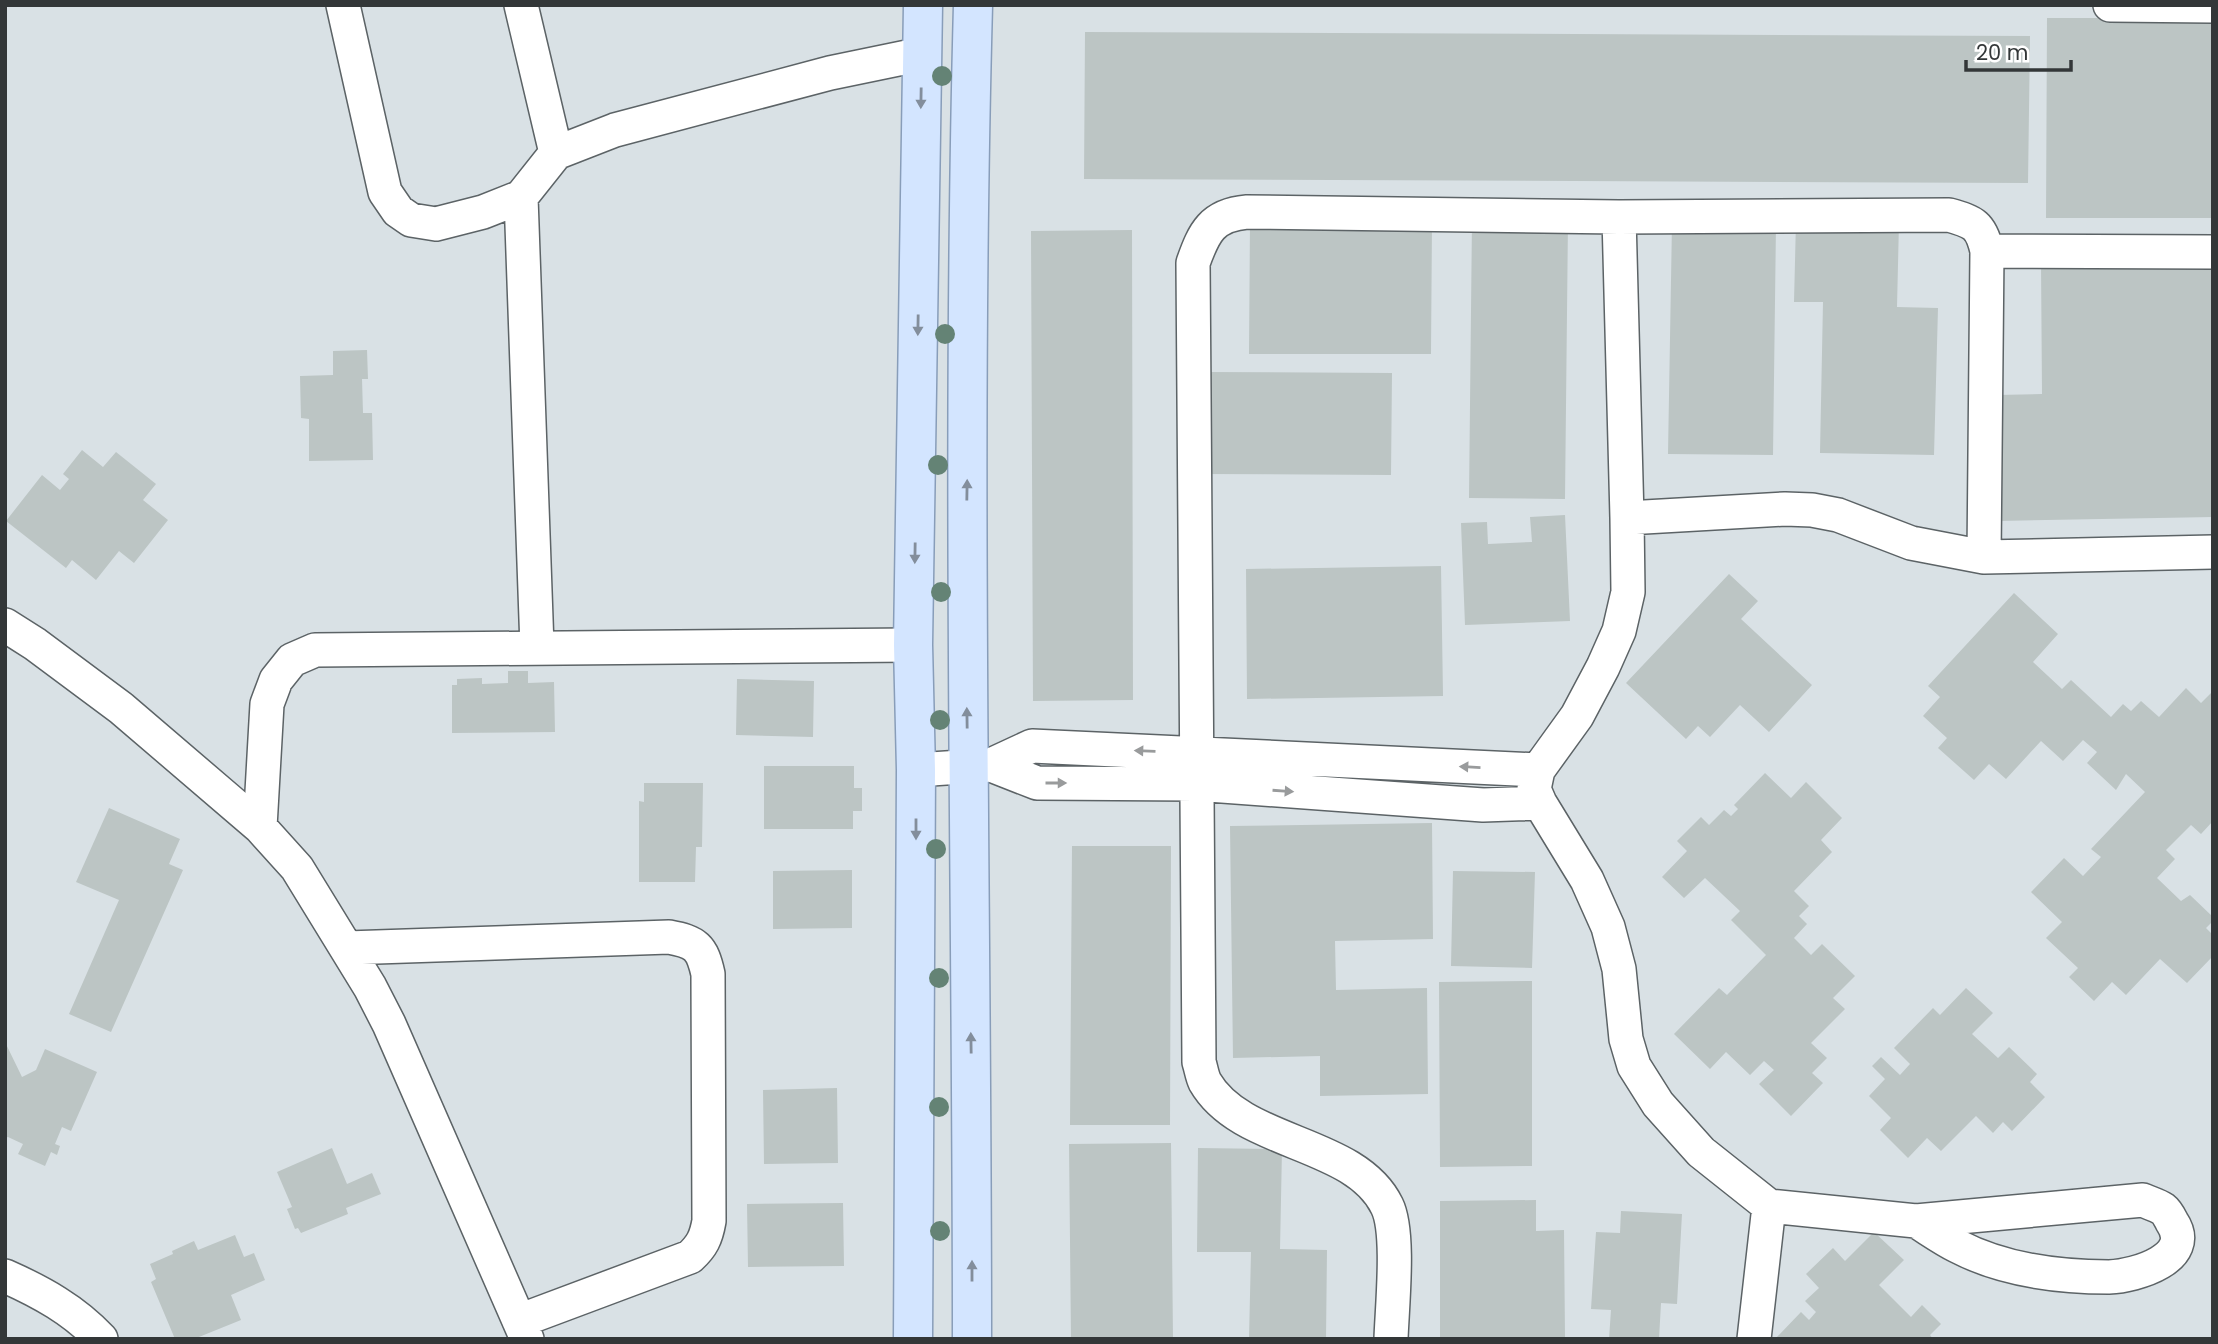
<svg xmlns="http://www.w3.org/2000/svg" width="2218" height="1344" font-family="Poppins,sans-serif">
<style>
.building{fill:#bcc5c4}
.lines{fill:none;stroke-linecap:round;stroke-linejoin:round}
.minor-casing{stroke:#5c6366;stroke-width:36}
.major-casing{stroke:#889db9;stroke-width:41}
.minor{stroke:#fff;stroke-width:33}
.major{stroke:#d3e5ff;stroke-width:38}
.tree{fill:#648375}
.oneway{fill:#838e9c}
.oneway2{fill:#999b9c}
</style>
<rect width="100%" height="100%" fill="#d9e1e5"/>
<!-- building -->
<path class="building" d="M 2047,18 L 2213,18 L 2213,218 L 2046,218 Z
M 1085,32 L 2030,36 L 2028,183 L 1084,179 Z
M 1472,219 L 1568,220 L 1565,499 L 1469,498 Z
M 1796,221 L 1899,222 L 1897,307 L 1938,308 L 1934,455 L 1820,453 L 1823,302 L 1794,302 Z
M 1250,222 L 1432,222 L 1431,354 L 1249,354 Z
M 1672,223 L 1776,224 L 1773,455 L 1668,454 Z
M 1132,230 L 1133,700 L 1033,701 L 1031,231 Z
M 2213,260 L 2213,517 L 1998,521 L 1997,395 L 2042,394 L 2041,263 Z
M 367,350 L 368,379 L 362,379 L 363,413 L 372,413 L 373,460 L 309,461 L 309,419 L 301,418 L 300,376 L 333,375 L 333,351 Z
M 1203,372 L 1392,373 L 1391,475 L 1202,474 Z
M 82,450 L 103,467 L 116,452 L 156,484 L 143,500 L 168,520 L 134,563 L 119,551 L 96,580 L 72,560 L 66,568 L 6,521 L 42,475 L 60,490 L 69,479 L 63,474 Z
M 1565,515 L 1570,621 L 1465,625 L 1461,523 L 1487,522 L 1488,544 L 1532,542 L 1530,517 Z
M 1441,566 L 1443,696 L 1247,699 L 1246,569 Z
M 1729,574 L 1758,601 L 1741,619 L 1812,685 L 1769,732 L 1740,705 L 1710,737 L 1698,726 L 1686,739 L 1626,683 Z
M 2014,593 L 2058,634 L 2033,662 L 2062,689 L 2071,680 L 2111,717 L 2123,704 L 2131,711 L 2141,701 L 2159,717 L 2186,688 L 2201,703 L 2213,691 L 2213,821 L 2201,834 L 2191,825 L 2166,850 L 2175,859 L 2157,878 L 2181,901 L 2190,895 L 2213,917 L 2213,921 L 2206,928 L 2213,935 L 2213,956 L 2187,983 L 2160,959 L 2126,995 L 2112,982 L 2094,1001 L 2069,977 L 2078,968 L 2046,938 L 2062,922 L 2031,892 L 2064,858 L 2083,876 L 2101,857 L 2091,849 L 2145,792 L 2126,774 L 2116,790 L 2087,763 L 2097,752 L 2083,740 L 2063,761 L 2041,741 L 2006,779 L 1989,764 L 1974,780 L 1938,748 L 1947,738 L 1923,716 L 1940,697 L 1928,686 Z
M 508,671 L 528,671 L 528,683 L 554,682 L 555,732 L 452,733 L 452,685 L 457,685 L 457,679 L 482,678 L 482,684 L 508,683 Z
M 737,679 L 814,681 L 813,737 L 736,735 Z
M 764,766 L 854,766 L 854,788 L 862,788 L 862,811 L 853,811 L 853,829 L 764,829 Z
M 1765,773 L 1791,798 L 1806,782 L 1842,818 L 1821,840 L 1832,852 L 1794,891 L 1809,906 L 1799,916 L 1807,924 L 1794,938 L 1811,955 L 1822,944 L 1855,976 L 1833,998 L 1845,1009 L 1811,1043 L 1827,1058 L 1812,1073 L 1823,1083 L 1791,1116 L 1759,1084 L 1774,1070 L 1764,1061 L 1750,1075 L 1726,1052 L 1710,1069 L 1674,1034 L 1719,988 L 1727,995 L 1766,955 L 1731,920 L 1740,911 L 1705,878 L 1684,898 L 1662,877 L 1687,851 L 1677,841 L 1701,817 L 1709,825 L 1724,810 L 1731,816 L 1738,809 L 1734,805 Z
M 644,783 L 703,783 L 702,847 L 696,847 L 695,882 L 639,882 L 639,801 L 644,802 Z
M 109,808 L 180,839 L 169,864 L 183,870 L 111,1032 L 69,1014 L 119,900 L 76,882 Z
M 1432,823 L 1433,939 L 1335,941 L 1336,990 L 1427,988 L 1428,1094 L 1320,1096 L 1320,1056 L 1233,1058 L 1230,826 Z
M 1072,846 L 1171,846 L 1170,1125 L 1070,1125 Z
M 852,870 L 852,928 L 773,929 L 773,871 Z
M 1453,871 L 1535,872 L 1532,968 L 1451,966 Z
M 1532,981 L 1532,1166 L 1440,1167 L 1439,982 Z
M 1966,988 L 1993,1013 L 1972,1034 L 1998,1058 L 2009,1047 L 2037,1074 L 2030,1082 L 2045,1097 L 2012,1131 L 2003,1122 L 1993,1133 L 1976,1116 L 1941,1151 L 1927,1138 L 1908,1158 L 1880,1130 L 1891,1118 L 1869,1096 L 1885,1079 L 1872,1066 L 1881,1057 L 1900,1075 L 1910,1064 L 1894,1048 L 1933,1008 L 1940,1015 Z
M 5,1042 L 22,1077 L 36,1070 L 45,1049 L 97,1072 L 71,1131 L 62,1127 L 55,1144 L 60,1146 L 57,1155 L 51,1152 L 45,1166 L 18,1154 L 23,1144 L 8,1137 L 5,1138 Z
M 837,1088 L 838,1163 L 764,1164 L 763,1090 Z
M 1171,1143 L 1173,1339 L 1071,1339 L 1069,1144 Z
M 332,1148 L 347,1184 L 372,1173 L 381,1194 L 346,1208 L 348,1214 L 301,1233 L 298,1228 L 295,1229 L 287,1209 L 292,1207 L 277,1172 Z
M 1198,1148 L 1282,1149 L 1280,1249 L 1327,1250 L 1326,1339 L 1249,1339 L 1251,1252 L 1197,1252 Z
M 1536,1200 L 1536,1231 L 1564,1230 L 1565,1337 L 1440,1339 L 1440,1201 Z
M 843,1203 L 844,1266 L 748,1267 L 747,1204 Z
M 1621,1211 L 1682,1214 L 1677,1304 L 1661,1303 L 1659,1339 L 1609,1339 L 1611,1310 L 1591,1309 L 1596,1232 L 1620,1233 Z
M 1874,1232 L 1904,1260 L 1879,1285 L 1911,1317 L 1922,1305 L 1941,1324 L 1930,1335 L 1933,1339 L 1775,1339 L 1801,1312 L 1809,1320 L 1816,1312 L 1805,1301 L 1819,1288 L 1806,1274 L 1833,1248 L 1845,1261 Z
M 235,1235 L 244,1257 L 254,1253 L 265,1280 L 231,1295 L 241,1320 L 194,1339 L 175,1339 L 151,1282 L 156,1279 L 150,1264 L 173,1254 L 172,1251 L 194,1241 L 198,1250 Z"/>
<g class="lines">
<defs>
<path id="minor" d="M 343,5 L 385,192 L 398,211 L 411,220 L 436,224 L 483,212 L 521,197 L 556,153 L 615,130 L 830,73 L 922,54
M 521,5 L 556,153
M 2110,5 L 2213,6
M 521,197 L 537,647
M 1619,217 L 1627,518
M 1987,251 L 2213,252
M 5,625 L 35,644 L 121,708 L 260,827 L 297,868 L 370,987 L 389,1024 L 527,1339
M 991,765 L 1037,783 L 1195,784 L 1483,805 L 1540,803
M 916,770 L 991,765 L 1032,746 L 1538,770
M 260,827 L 267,704 L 276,680 L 292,660 L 315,650 L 913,645
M 347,948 L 669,937 C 696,942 702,947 708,974 L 709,1221 C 706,1238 702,1246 690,1257 L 519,1321
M 1916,1221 C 1929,1229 1943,1239 1957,1246 C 2003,1270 2058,1277 2109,1277 C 2136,1276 2196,1258 2172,1222 C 2170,1218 2167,1212 2163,1209 C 2157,1205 2149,1203 2143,1200 L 1916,1221 L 1769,1206 L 1701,1152 L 1658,1104 L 1634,1066 L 1626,1039 L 1619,969 L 1608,927 L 1587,880 L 1540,803 L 1534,789 L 1538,770 L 1577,716 L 1603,667 L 1619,631 L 1628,592 L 1627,518 L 1785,509 L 1812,510 L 1838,515 L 1911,543 L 1984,557 L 2213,552
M 5,1276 C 41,1292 74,1310 101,1339
M 1391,1339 C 1392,1307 1400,1232 1387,1206 C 1355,1140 1242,1146 1205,1082 C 1202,1076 1201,1068 1199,1062 L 1193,263 C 1204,232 1212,215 1247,212 L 1619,217 L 1949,215 C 1974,222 1981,225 1987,251 L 1984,557
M 1754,1339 L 1769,1206"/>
<path id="major" d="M 913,1339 L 916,770 L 913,645 L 923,5
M 972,1339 C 972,894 961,450 973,5"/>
</defs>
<!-- minor casing -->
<use href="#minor" class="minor-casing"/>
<!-- major casing -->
<use href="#major" class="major-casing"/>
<!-- minor -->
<use href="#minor" class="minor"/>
<!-- major -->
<use href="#major" class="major"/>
</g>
<!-- trees -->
<g class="tree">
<circle cx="942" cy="76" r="10"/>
<circle cx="945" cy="334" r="10"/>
<circle cx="938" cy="465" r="10"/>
<circle cx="941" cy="592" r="10"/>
<circle cx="940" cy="720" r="10"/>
<circle cx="936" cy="849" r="10"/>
<circle cx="939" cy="978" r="10"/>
<circle cx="939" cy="1107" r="10"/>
<circle cx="940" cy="1231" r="10"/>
</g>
<!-- one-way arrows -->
<defs><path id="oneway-solid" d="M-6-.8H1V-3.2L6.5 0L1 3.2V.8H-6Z" transform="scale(1.75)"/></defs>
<g class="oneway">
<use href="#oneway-solid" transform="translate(921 98) rotate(91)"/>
<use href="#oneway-solid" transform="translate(918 325) rotate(91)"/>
<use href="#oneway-solid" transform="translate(967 490) rotate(-89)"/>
<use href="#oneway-solid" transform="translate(915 553) rotate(91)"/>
<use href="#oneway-solid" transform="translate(967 718) rotate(-91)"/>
<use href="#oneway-solid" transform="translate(916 829) rotate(90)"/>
<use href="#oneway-solid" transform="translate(971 1043) rotate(-91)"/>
<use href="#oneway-solid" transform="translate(972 1271) rotate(-90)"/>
</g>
<g class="oneway2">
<use href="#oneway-solid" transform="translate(1145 751) rotate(-178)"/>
<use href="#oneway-solid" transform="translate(1470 767) rotate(-177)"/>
<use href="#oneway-solid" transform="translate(1056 783)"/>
<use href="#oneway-solid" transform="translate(1283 791) rotate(4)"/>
</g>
<!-- border -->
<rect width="2218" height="1344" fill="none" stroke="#333738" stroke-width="14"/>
<!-- scale -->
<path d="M1966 60v10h105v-10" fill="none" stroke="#333738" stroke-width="3.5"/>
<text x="1976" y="60" font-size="21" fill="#333738" stroke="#ffffff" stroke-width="5" paint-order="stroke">20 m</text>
</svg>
